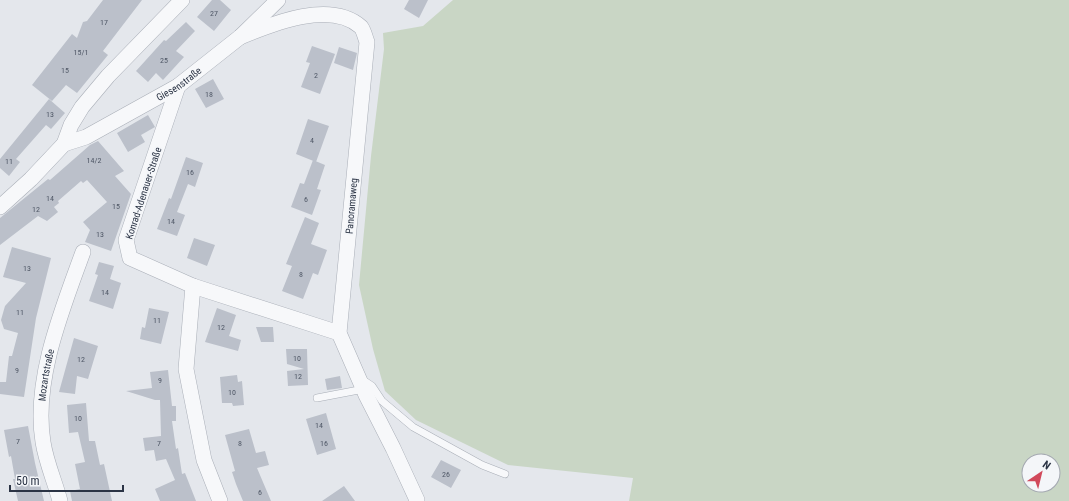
<svg xmlns="http://www.w3.org/2000/svg" width="1069" height="501" font-family="'Roboto Condensed',sans-serif">
<style>
.green{fill:#c9d6c5;fill-rule:evenodd}
.building{fill:#bbc0ca}
.lines{fill:none;stroke-linecap:round;stroke-linejoin:round}
.service-casing{stroke:#a9aeb7;stroke-width:8}
.minor-casing{stroke:#a9aeb7;stroke-width:16}
.service{stroke:#f7f8fa;stroke-width:7}
.minor{stroke:#f7f8fa;stroke-width:15}
.labels{text-anchor:middle;stroke-width:3.5;stroke-linejoin:round;paint-order:stroke}
.number-label{font-size:8px;fill:#4f5766}
.street-label{font-size:10px;fill:#2b3445;stroke:#f4f6f9}
</style>
<rect width="100%" height="100%" fill="#e4e7ec"/>
<!-- green -->
<path class="green" d="M 453,0 L 1069,0 L 1069,501 L 629,501 L 633,478 L 508,465 L 416,420 L 385,391 L 373,349 L 359,285 L 371,156 L 384,49 L 383,33 L 423,26 ZM 1029,461 L 1053,461 L 1053,485 L 1029,485 Z"/>
<!-- building -->
<path class="building" d="M 103,0 L 142,0 L 103,51 L 108,55 L 77,93 L 66,85 L 52,101 L 32,85 L 72,34 L 77,38 L 83,22 L 87,21 Z
M 212,0 L 220,0 L 231,10 L 214,31 L 197,17 Z
M 409,0 L 428,0 L 419,18 L 404,9 Z
M 186,22 L 195,31 L 176,51 L 184,57 L 163,80 L 156,73 L 148,82 L 136,71 L 164,40 L 166,41 Z
M 312,46 L 335,54 L 320,94 L 301,87 L 310,63 L 306,62 Z
M 339,47 L 357,53 L 353,70 L 334,63 Z
M 213,79 L 224,99 L 206,108 L 195,89 Z
M 49,99 L 65,113 L 51,129 L 46,125 L 16,159 L 20,162 L 9,176 L 0,168 L 0,159 Z
M 148,115 L 155,127 L 141,135 L 145,142 L 128,152 L 117,133 Z
M 308,119 L 329,126 L 316,162 L 296,154 Z
M 98,141 L 124,171 L 115,176 L 131,194 L 111,251 L 85,242 L 90,230 L 83,222 L 107,202 L 87,180 L 83,183 L 81,181 L 58,201 L 59,203 L 54,207 L 58,212 L 47,221 L 38,216 L 0,245 L 0,218 L 48,179 L 50,180 L 90,145 Z
M 186,157 L 203,163 L 195,187 L 188,184 L 177,212 L 185,215 L 177,236 L 157,229 L 169,198 L 171,199 Z
M 313,160 L 325,165 L 317,189 L 321,190 L 312,215 L 291,207 L 300,183 L 304,184 Z
M 305,217 L 319,223 L 311,244 L 327,250 L 318,275 L 313,273 L 303,299 L 282,291 L 292,266 L 286,264 Z
M 194,238 L 215,245 L 207,266 L 187,258 Z
M 12,247 L 51,258 L 36,318 L 24,397 L 0,394 L 0,382 L 6,382 L 9,356 L 12,356 L 18,333 L 4,329 L 1,320 L 5,306 L 26,283 L 3,277 Z
M 99,262 L 114,266 L 110,279 L 121,283 L 113,309 L 89,301 L 98,275 L 95,274 Z
M 149,308 L 169,312 L 161,344 L 140,339 L 142,327 L 145,328 Z
M 217,308 L 236,315 L 229,336 L 241,340 L 238,351 L 205,342 Z
M 256,327 L 273,327 L 274,342 L 261,342 Z
M 74,338 L 98,346 L 88,379 L 77,376 L 75,394 L 59,392 Z
M 286,349 L 307,349 L 308,385 L 288,386 L 287,371 L 304,369 L 287,364 Z
M 168,370 L 172,406 L 176,406 L 176,421 L 172,421 L 176,449 L 178,448 L 182,474 L 185,473 L 196,501 L 160,501 L 155,489 L 175,480 L 166,459 L 156,461 L 154,450 L 145,451 L 143,438 L 161,436 L 160,400 L 155,400 L 126,391 L 152,388 L 150,372 Z
M 237,375 L 238,382 L 242,381 L 244,405 L 233,406 L 232,403 L 222,403 L 220,377 Z
M 340,376 L 342,388 L 327,390 L 325,379 Z
M 86,403 L 89,441 L 95,441 L 100,465 L 104,464 L 112,501 L 72,501 L 70,491 L 80,489 L 75,464 L 85,462 L 78,432 L 69,433 L 67,405 Z
M 326,413 L 336,449 L 317,455 L 306,419 Z
M 28,426 L 35,463 L 44,501 L 18,501 L 13,479 L 15,479 L 11,456 L 9,457 L 4,430 Z
M 249,429 L 256,453 L 265,451 L 269,465 L 257,468 L 271,501 L 243,501 L 236,484 L 232,472 L 235,471 L 225,435 Z
M 441,460 L 461,470 L 451,488 L 431,477 Z
M 344,486 L 355,501 L 322,501 Z"/>
<g class="lines">
<defs>
<path id="service" d="M 363,380 L 372,386 L 382,401 L 413,427 L 482,465 L 505,474
M 317,398 L 364,389"/>
<g id="minor">
<path d="M 240,37 C 274,23 331,0 361,27 C 364,31 365,37 367,42 L 339,333 L 366,395 L 393,448 L 417,500"/>
<path d="M 178,86 L 126,240 L 130,258 L 193,286 L 339,333"/>
<path id="s1" d="M 64,144 L 86,137 L 178,86 L 240,37 L 278,0"/>
<path d="M 0,207 L 31,179 L 64,144 L 71,125 L 82,107 L 108,76 L 182,0"/>
<path d="M 193,286 L 186,369 L 204,460 L 220,501"/>
<path id="s2" d="M 60,501 C 55,482 46,462 43,442 C 33,380 62,310 83,252"/>
</g>
</defs>
<!-- service casing -->
<use href="#service" class="service-casing"/>
<!-- minor casing -->
<use href="#minor" class="minor-casing"/>
<!-- service -->
<use href="#service" class="service"/>
<!-- minor -->
<use href="#minor" class="minor"/>
</g>
<g class="labels">
<!-- number labels -->
<g class="number-label">
<text x="214" y="16">27</text>
<text x="104" y="25">17</text>
<text x="81" y="55">15/1</text>
<text x="164" y="63">25</text>
<text x="65" y="73">15</text>
<text x="316" y="78">2</text>
<text x="209" y="97">18</text>
<text x="50" y="117">13</text>
<text x="312" y="143">4</text>
<text x="94" y="163">14/2</text>
<text x="9" y="164">11</text>
<text x="190" y="175">16</text>
<text x="50" y="201">14</text>
<text x="306" y="202">6</text>
<text x="116" y="209">15</text>
<text x="36" y="212">12</text>
<text x="171" y="224">14</text>
<text x="100" y="237">13</text>
<text x="27" y="271">13</text>
<text x="301" y="277">8</text>
<text x="105" y="295">14</text>
<text x="20" y="315">11</text>
<text x="157" y="323">11</text>
<text x="221" y="330">12</text>
<text x="297" y="361">10</text>
<text x="81" y="362">12</text>
<text x="17" y="373">9</text>
<text x="298" y="379">12</text>
<text x="160" y="383">9</text>
<text x="232" y="395">10</text>
<text x="78" y="421">10</text>
<text x="319" y="428">14</text>
<text x="18" y="444">7</text>
<text x="159" y="446">7</text>
<text x="240" y="446">8</text>
<text x="324" y="446">16</text>
<text x="446" y="477">26</text>
<text x="260" y="495">6</text>
</g>
<!-- street labels -->
<g class="street-label">
<text dy="4" stroke="none"><textPath href="#s1" startOffset="130">Giesenstraße</textPath></text>
<text transform="translate(143 193) rotate(-72)" y="4">Konrad-Adenauer-Straße</text>
<text transform="translate(351 206) rotate(-85)" y="4">Panoramaweg</text>
<text dy="4" stroke="none"><textPath href="#s2" startOffset="129">Mozartstraße</textPath></text>
</g>
</g>
<!-- north arrow -->
<g transform="translate(1041 473) rotate(35)"><circle r="19" fill="#f4f6f9" stroke="#a4a8b1"/>
<path d="M0-3L7 15L0 10L-7 15Z" fill="#d1495b"/>
<text y="-6" font-size="11" font-weight="bold" text-anchor="middle" fill="#2b3445">N</text>
</g>
<!-- scale -->
<path d="M10 485v6h113v-6" fill="none" stroke="#2b3445" stroke-width="2"/>
<text x="16" y="485" font-size="12" fill="#2b3445" stroke="#f4f6f9" stroke-width="3" paint-order="stroke">50 m</text>
</svg>
